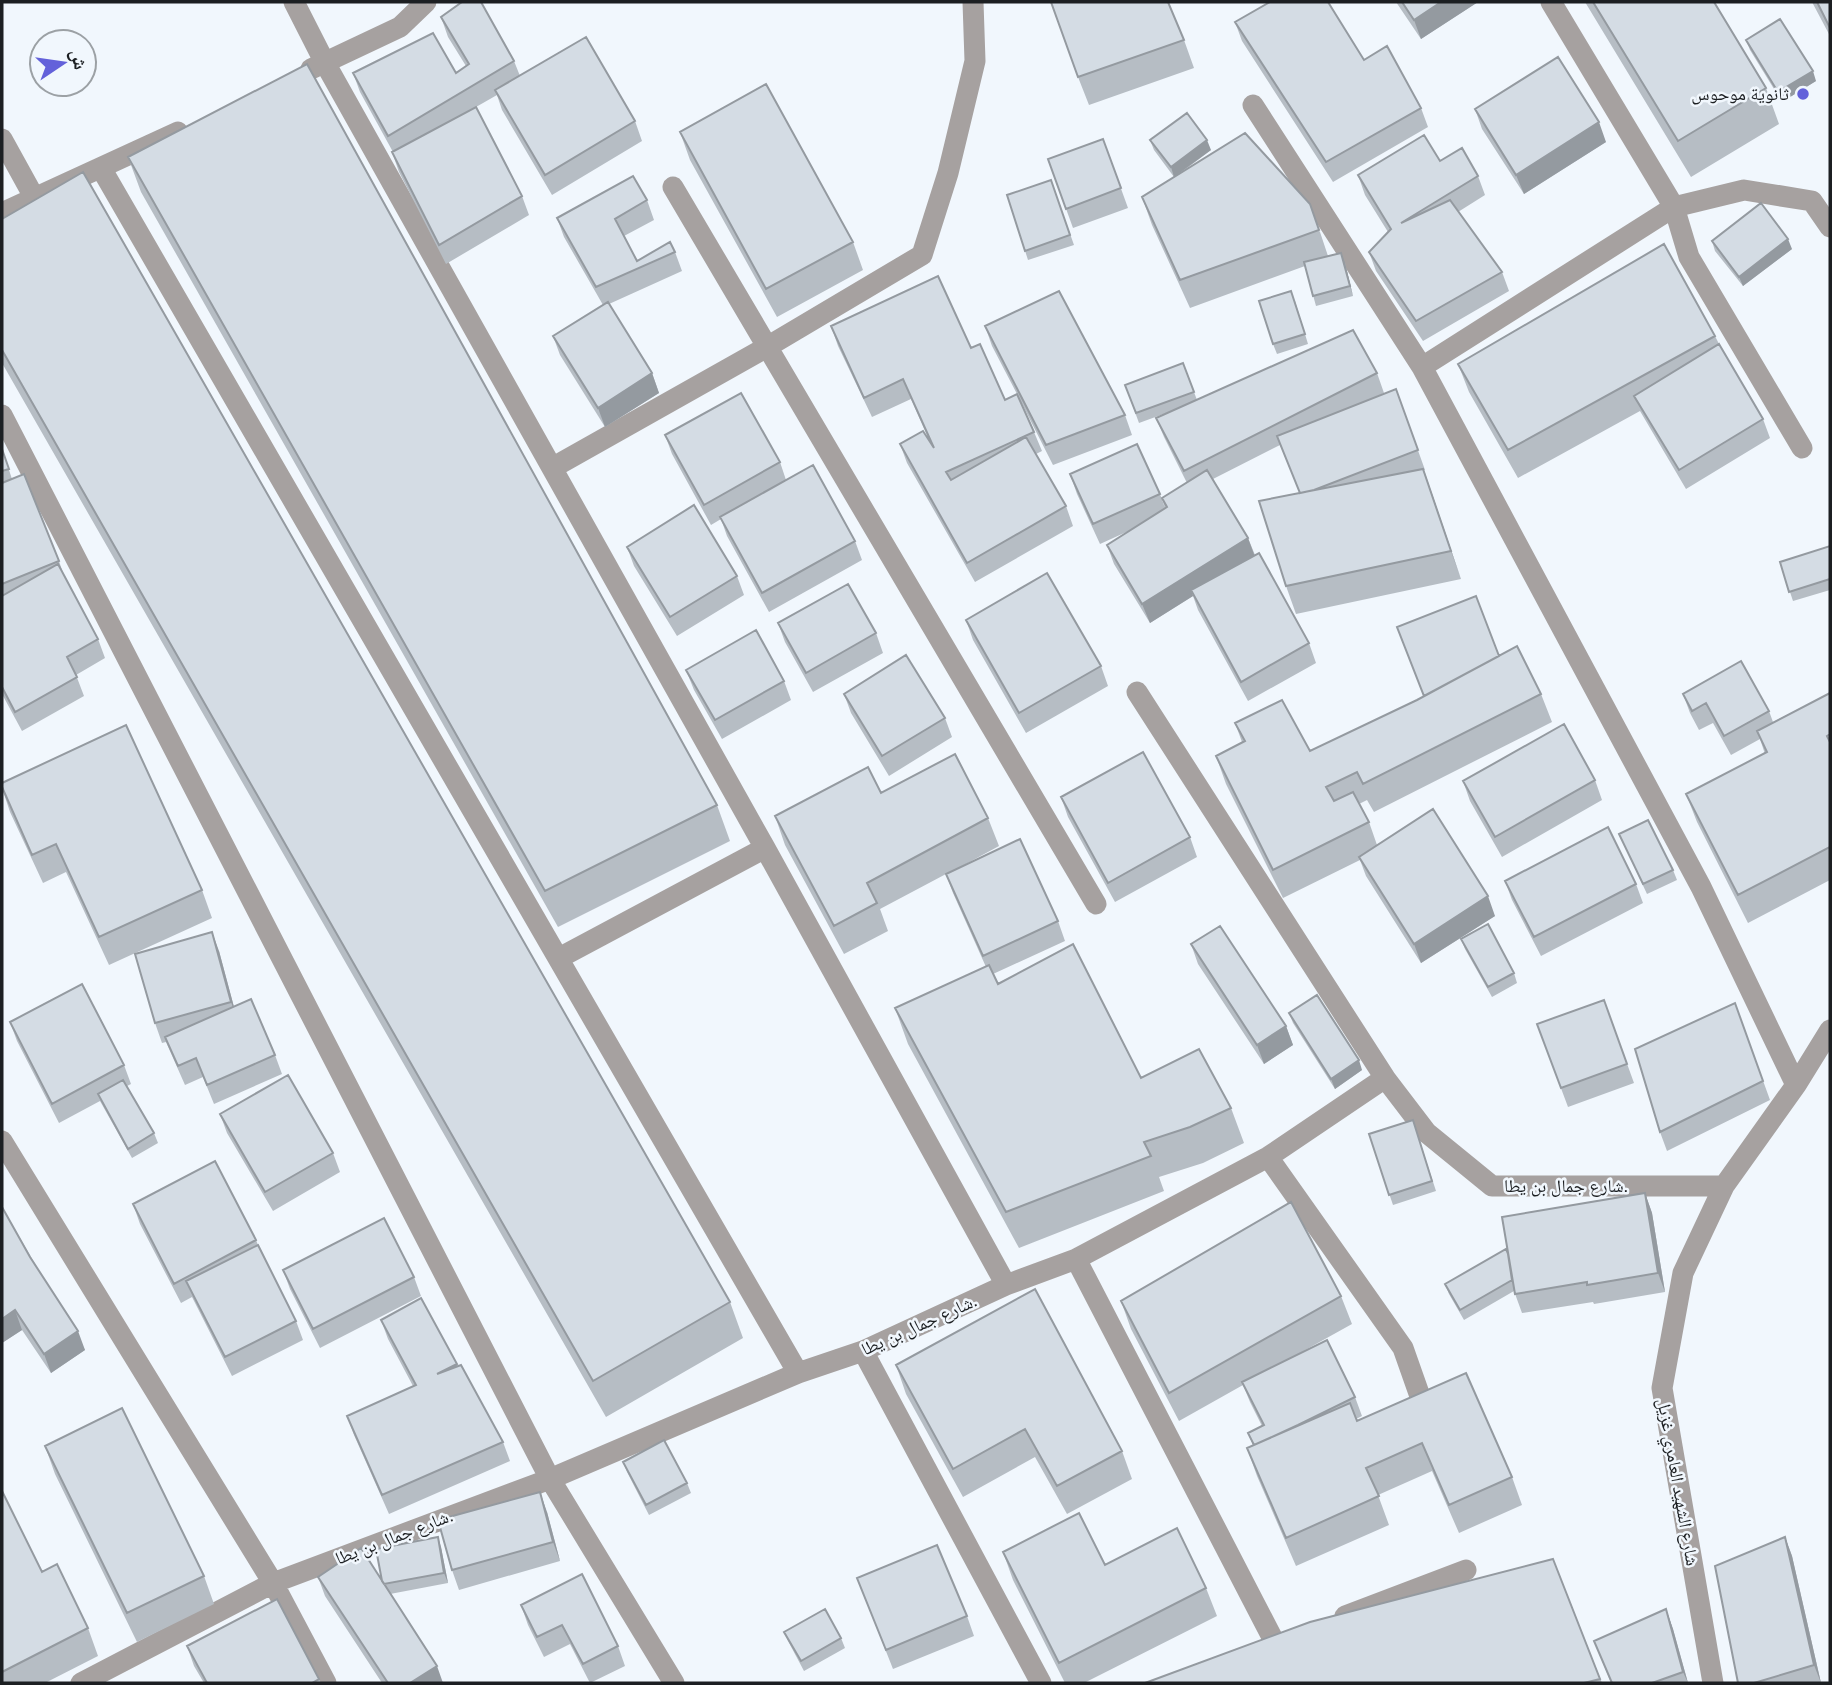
<svg xmlns="http://www.w3.org/2000/svg" width="1832" height="1685" font-family="'Nunito Sans','Noto Naskh Arabic',sans-serif">
<style>
.lines{fill:none;stroke-linecap:round;stroke-linejoin:round}
.street{stroke:#a6a1a0;stroke-width:21}
.wall{fill:#b6bdc4}
.shaded-wall{fill:#949aa0}
.building{fill:#d4dce4;stroke:#949aa0;stroke-width:2}
.poi-dot{fill:#6361da;stroke:#f1f7fd;stroke-width:2.5}
.labels{text-anchor:middle;stroke-width:5;stroke-linejoin:round;paint-order:stroke}
.poi-label{font-size:18px;fill:#1c1f22;stroke:#f1f7fd;text-anchor:end}
.street-label{font-size:18px;fill:#1c1f22;stroke:#f1f7fd}
</style>
<rect width="100%" height="100%" fill="#f1f7fd"/>
<g class="lines">
<!-- street -->
<path class="street" d="M 294,2 L 325,63 L 765,848 L 1006,1285
M 1551,2 L 1674,207 L 1689,257 L 1802,448
M 311,69 L 400,27 L 426,2
M 1253,105 L 1422,367 L 1701,887 L 1796,1085
M 2,139 L 34,197
M 101,168 L 798,1373
M 673,187 L 1096,904
M 2,213 L 178,132
M 1422,367 L 1674,207 L 1744,190 L 1812,201 L 1830,227
M 2,415 L 550,1479 L 674,1683
M 552,468 L 767,347 L 922,255 L 948,173 L 975,61 L 973,2
M 1137,692 L 1385,1078
M 559,958 L 765,848
M 2,1141 L 273,1583 L 326,1683
M 1268,1157 L 1403,1348 L 1428,1419
M 1076,1259 L 1275,1643
M 863,1351 L 1041,1683
M 1345,1616 L 1466,1570
M 81,1683 L 273,1583 L 550,1479 L 798,1373 L 863,1351 L 1006,1285 L 1076,1259 L 1268,1157 L 1385,1078 L 1427,1133 L 1492,1186 L 1724,1186
M 1713,1683 L 1662,1388 L 1683,1273 L 1724,1186 L 1796,1085 L 1830,1030"/>
</g>
<!-- wall -->
<path class="wall" d="M 1396,2 L 1478,2 L 1421,39 Z
M 1585,2 L 1714,2 L 1766,88 L 1779,124 L 1691,177 Z
M 1812,2 L 1830,2 L 1830,36 Z
M 441,17 L 514,61 L 520,76 L 635,121 L 642,141 L 552,195 L 502,110 L 497,95 L 476,107 L 522,196 L 529,215 L 446,264 L 399,172 L 392,152 L 393,152 L 360,92 L 353,73 L 456,73 L 466,66 L 448,37 Z
M 1235,22 L 1364,60 L 1421,108 L 1428,127 L 1333,182 L 1242,41 Z
M 1184,40 L 1194,68 L 1089,105 L 1078,77 Z
M 1746,40 L 1816,81 L 1782,102 L 1750,50 Z
M 1475,109 L 1606,142 L 1524,194 L 1482,129 Z
M 680,132 L 853,242 L 863,270 L 777,317 L 690,160 Z
M 1245,133 L 1320,232 L 1328,256 L 1345,263 L 1353,296 L 1316,306 L 1305,266 L 1190,308 L 1152,225 L 1142,197 L 1174,177 L 1154,150 L 1150,140 L 1211,150 L 1182,172 Z
M 1103,139 L 1128,208 L 1073,228 L 1048,159 Z
M 128,157 L 717,805 L 730,841 L 558,927 L 141,192 Z
M 1440,161 L 1478,176 L 1485,195 L 1458,212 L 1502,272 L 1509,291 L 1423,341 L 1376,271 L 1369,252 L 1388,232 L 1365,195 L 1358,175 Z
M 1051,180 L 1074,245 L 1028,260 L 1007,195 Z
M 647,200 L 654,220 L 624,236 L 637,261 L 675,252 L 682,271 L 609,304 L 652,373 L 659,393 L 605,427 L 560,355 L 553,336 L 603,305 L 564,237 L 557,218 Z
M 2,219 L 730,1302 L 743,1338 L 606,1417 L 2,363 Z
M 1712,241 L 1792,249 L 1743,286 L 1715,251 Z
M 1295,301 L 1308,344 L 1277,354 L 1273,344 Z
M 831,326 L 971,348 L 1005,400 L 1017,394 L 992,346 L 985,326 L 1125,415 L 1132,435 L 1053,465 L 1018,396 L 1034,432 L 1042,451 L 1036,454 L 1066,506 L 1073,526 L 975,582 L 907,463 L 900,444 L 929,440 L 911,399 L 872,417 L 838,346 Z
M 1715,336 L 1719,344 L 1763,419 L 1770,438 L 1686,489 L 1640,411 L 1518,478 L 1469,392 L 1458,364 Z
M 1183,363 L 1197,400 L 1377,373 L 1384,393 L 1371,399 L 1396,389 L 1425,470 L 1424,470 L 1461,579 L 1296,614 L 1286,586 L 1300,493 L 1280,445 L 1213,479 L 1248,538 L 1255,555 L 1309,643 L 1316,663 L 1248,701 L 1198,610 L 1193,596 L 1150,623 L 1114,564 L 1107,545 L 1133,529 L 1100,544 L 1077,494 L 1070,474 L 1160,494 L 1165,508 L 1162,498 L 1187,483 L 1164,437 L 1156,418 L 1169,412 L 1139,423 L 1125,385 Z
M 665,435 L 780,462 L 786,480 L 855,541 L 862,560 L 769,612 L 727,536 L 721,519 L 711,525 L 672,454 Z
M 2,449 L 12,479 L 59,561 L 64,576 L 98,639 L 105,658 L 76,675 L 84,696 L 22,731 L 2,694 L 2,596 L 3,595 L 2,593 Z
M 1830,546 L 1830,590 L 1793,601 L 1780,562 Z
M 627,547 L 737,576 L 744,595 L 677,636 L 634,566 Z
M 966,620 L 1101,666 L 1108,686 L 1026,733 L 973,640 Z
M 778,623 L 876,633 L 883,653 L 813,692 L 785,642 Z
M 1499,656 L 1541,694 L 1552,722 L 1374,812 L 1367,800 L 1359,804 L 1369,822 L 1377,845 L 1495,916 L 1421,963 L 1366,876 L 1360,860 L 1283,898 L 1226,784 L 1216,756 L 1242,742 L 1235,723 L 1310,751 L 1417,700 Z
M 686,670 L 784,681 L 791,700 L 722,739 L 694,690 Z
M 1830,693 L 1830,880 L 1748,923 L 1697,822 L 1686,794 L 1765,754 L 1760,739 L 1731,755 L 1713,723 L 1699,730 L 1690,713 L 1683,694 L 1769,711 L 1773,722 Z
M 844,694 L 945,718 L 952,737 L 889,776 L 851,713 Z
M 1595,780 L 1602,800 L 1502,857 L 1470,801 L 1463,781 Z
M 2,788 L 202,890 L 212,918 L 109,965 L 66,872 L 43,883 L 10,812 Z
M 881,793 L 988,818 L 999,846 L 951,872 L 1058,921 L 1065,941 L 993,974 L 998,984 L 1141,1078 L 1231,1108 L 1244,1143 L 1203,1163 L 1159,1177 L 1164,1191 L 1019,1248 L 908,1044 L 895,1008 L 986,967 L 953,893 L 946,874 L 880,909 L 888,931 L 844,954 L 785,845 L 775,816 Z
M 1061,797 L 1190,837 L 1197,857 L 1115,902 L 1068,817 Z
M 1619,834 L 1673,870 L 1677,880 L 1647,894 Z
M 1505,881 L 1636,884 L 1643,903 L 1541,956 L 1512,900 Z
M 1461,939 L 1514,973 L 1517,983 L 1492,997 L 1465,949 Z
M 1191,944 L 1286,1026 L 1293,1045 L 1264,1064 L 1198,964 Z
M 219,951 L 234,1007 L 275,1055 L 282,1074 L 214,1104 L 203,1077 L 185,1085 L 166,1042 L 162,1043 L 155,1023 Z
M 1604,1000 L 1634,1083 L 1568,1107 L 1537,1024 Z
M 1735,1003 L 1770,1100 L 1667,1151 L 1660,1132 Z
M 1289,1013 L 1362,1070 L 1335,1089 L 1293,1023 Z
M 10,1022 L 124,1065 L 131,1084 L 127,1086 L 154,1133 L 158,1143 L 132,1158 L 100,1101 L 59,1123 L 17,1041 Z
M 220,1114 L 333,1153 L 340,1172 L 273,1211 L 227,1133 Z
M 1413,1120 L 1436,1191 L 1393,1205 L 1369,1134 Z
M 1645,1193 L 1652,1213 L 1665,1292 L 1594,1304 L 1593,1302 L 1522,1313 L 1514,1291 L 1464,1320 L 1449,1294 L 1445,1284 L 1508,1254 Z
M 133,1204 L 256,1240 L 260,1250 L 296,1321 L 303,1340 L 232,1376 L 192,1297 L 181,1303 L 140,1224 Z
M 2,1207 L 85,1350 L 51,1373 L 22,1330 L 2,1343 Z
M 283,1270 L 414,1277 L 421,1296 L 320,1348 L 290,1289 Z
M 1341,1296 L 1352,1324 L 1289,1359 L 1355,1397 L 1362,1416 L 1356,1419 L 1357,1421 L 1466,1373 L 1512,1477 L 1522,1505 L 1459,1533 L 1432,1471 L 1378,1495 L 1389,1525 L 1296,1566 L 1257,1476 L 1247,1448 L 1253,1445 L 1248,1433 L 1262,1426 L 1250,1402 L 1243,1385 L 1179,1421 L 1131,1329 L 1121,1301 Z
M 421,1298 L 458,1366 L 503,1442 L 510,1461 L 389,1514 L 354,1435 L 347,1416 L 413,1386 L 388,1339 L 381,1320 Z
M 896,1365 L 1122,1451 L 1132,1479 L 1067,1514 L 1035,1457 L 963,1497 L 906,1394 Z
M 45,1446 L 204,1576 L 214,1604 L 137,1642 L 55,1474 Z
M 623,1462 L 687,1483 L 691,1493 L 649,1515 L 627,1472 Z
M 2,1491 L 42,1572 L 88,1628 L 98,1656 L 45,1683 L 3,1683 L 2,1681 Z
M 547,1512 L 560,1561 L 459,1590 L 452,1570 Z
M 1785,1537 L 1792,1556 L 1821,1683 L 1738,1683 Z
M 441,1547 L 448,1583 L 390,1594 L 443,1683 L 382,1683 L 325,1596 L 318,1577 L 382,1581 Z
M 1003,1552 L 1105,1565 L 1206,1588 L 1217,1616 L 1084,1683 L 1065,1683 L 1013,1580 Z
M 1553,1559 L 1602,1683 L 1145,1683 Z
M 857,1578 L 967,1616 L 974,1636 L 893,1669 Z
M 521,1605 L 618,1646 L 625,1666 L 590,1683 L 570,1644 L 544,1657 L 528,1625 Z
M 1666,1609 L 1673,1629 L 1688,1683 L 1611,1683 L 1594,1641 Z
M 784,1632 L 841,1638 L 845,1648 L 804,1671 L 788,1641 Z
M 187,1646 L 319,1679 L 321,1683 L 204,1683 L 194,1666 Z"/>
<!-- shaded-wall -->
<path class="shaded-wall" d="M 1441,2 L 1478,2 L 1421,39 L 1414,20 Z
M 1813,71 L 1816,81 L 1782,102 L 1778,92 Z
M 1599,122 L 1606,142 L 1524,194 L 1516,175 Z
M 1207,140 L 1211,150 L 1174,177 L 1171,167 Z
M 1788,239 L 1792,249 L 1743,286 L 1739,277 Z
M 1341,253 L 1345,263 L 1353,296 L 1350,286 Z
M 652,373 L 659,393 L 605,427 L 598,408 Z
M 1423,469 L 1433,497 L 1461,579 L 1451,551 Z
M 1248,538 L 1255,557 L 1191,590 L 1193,596 L 1150,623 L 1142,604 Z
M 1488,896 L 1495,916 L 1421,963 L 1414,944 Z
M 212,932 L 219,951 L 238,1022 L 231,1002 Z
M 1286,1026 L 1293,1045 L 1264,1064 L 1257,1045 Z
M 1359,1060 L 1362,1070 L 1335,1089 L 1331,1079 Z
M 1645,1193 L 1652,1213 L 1665,1292 L 1658,1273 Z
M 15,1310 L 22,1330 L 2,1343 L 2,1319 Z
M 78,1331 L 85,1350 L 51,1373 L 44,1354 Z
M 540,1492 L 547,1512 L 560,1561 L 553,1542 Z
M 438,1537 L 441,1547 L 448,1583 L 444,1573 Z
M 1785,1537 L 1792,1556 L 1821,1683 L 1814,1665 Z
M 1666,1609 L 1673,1629 L 1688,1683 L 1683,1672 Z
M 437,1666 L 443,1683 L 410,1683 Z"/>
<!-- building -->
<path class="building" d="M 462,2 L 481,2 L 514,61 L 388,136 L 353,73 L 433,33 L 456,73 L 469,64 L 441,17 Z
M 1051,2 L 1168,2 L 1184,40 L 1078,77 Z
M 1270,2 L 1328,2 L 1364,60 L 1387,46 L 1421,108 L 1326,162 L 1235,22 Z
M 1402,2 L 1441,2 L 1414,20 Z
M 1593,2 L 1714,2 L 1766,88 L 1678,141 Z
M 1817,2 L 1830,2 L 1830,28 Z
M 1780,19 L 1813,71 L 1778,92 L 1746,40 Z
M 586,37 L 635,121 L 545,175 L 495,90 Z
M 1558,57 L 1599,122 L 1516,175 L 1475,109 Z
M 307,64 L 717,805 L 545,891 L 128,157 Z
M 766,84 L 853,242 L 766,289 L 680,132 Z
M 476,107 L 522,196 L 439,245 L 392,152 Z
M 1187,113 L 1207,140 L 1171,167 L 1150,140 Z
M 1245,133 L 1310,204 L 1319,230 L 1180,280 L 1142,197 Z
M 1424,135 L 1440,161 L 1462,148 L 1478,176 L 1401,223 L 1450,200 L 1502,272 L 1416,321 L 1369,252 L 1391,229 L 1358,175 Z
M 1103,139 L 1121,188 L 1066,209 L 1048,159 Z
M 83,172 L 730,1302 L 593,1381 L 2,350 L 2,219 Z
M 633,176 L 647,200 L 615,219 L 637,261 L 670,242 L 675,252 L 596,287 L 557,218 Z
M 1051,180 L 1070,235 L 1025,251 L 1007,195 Z
M 1761,203 L 1788,239 L 1739,277 L 1712,241 Z
M 1664,244 L 1715,336 L 1508,450 L 1458,364 Z
M 1341,253 L 1350,286 L 1313,296 L 1304,262 Z
M 938,276 L 971,348 L 980,344 L 1005,400 L 1017,394 L 1034,432 L 946,472 L 951,480 L 1026,437 L 1066,506 L 967,563 L 900,444 L 923,431 L 934,448 L 903,379 L 864,398 L 831,326 Z
M 1059,291 L 1125,415 L 1046,445 L 985,326 Z
M 1291,291 L 1305,334 L 1273,344 L 1259,301 Z
M 608,302 L 652,373 L 598,408 L 553,336 Z
M 1353,330 L 1377,373 L 1184,471 L 1156,418 Z
M 1719,344 L 1763,419 L 1679,470 L 1634,396 Z
M 1183,363 L 1194,392 L 1136,413 L 1125,385 Z
M 1396,389 L 1418,450 L 1314,490 L 1300,493 L 1277,436 Z
M 741,393 L 780,462 L 704,505 L 665,435 Z
M 1137,444 L 1160,494 L 1093,524 L 1070,474 Z
M 2,449 L 9,469 L 2,471 Z
M 813,465 L 855,541 L 762,593 L 720,517 Z
M 1423,469 L 1451,551 L 1286,586 L 1259,501 Z
M 1207,470 L 1248,538 L 1142,604 L 1107,545 L 1167,507 L 1162,498 Z
M 24,474 L 59,561 L 2,584 L 2,483 Z
M 694,505 L 737,576 L 670,617 L 627,547 Z
M 1830,546 L 1830,579 L 1789,592 L 1780,562 Z
M 1259,553 L 1309,643 L 1241,682 L 1191,590 Z
M 58,564 L 98,639 L 67,657 L 77,677 L 15,712 L 2,687 L 2,596 Z
M 1047,573 L 1101,666 L 1019,713 L 966,620 Z
M 848,584 L 876,633 L 806,673 L 778,623 Z
M 1476,596 L 1499,656 L 1424,696 L 1397,627 Z
M 756,630 L 784,681 L 715,720 L 686,670 Z
M 1517,646 L 1541,694 L 1363,784 L 1357,772 L 1326,787 L 1334,801 L 1353,792 L 1369,822 L 1273,870 L 1216,756 L 1245,741 L 1235,723 L 1282,700 L 1310,751 L 1417,700 Z
M 906,655 L 945,718 L 882,756 L 844,694 Z
M 1741,661 L 1769,711 L 1724,736 L 1706,703 L 1692,711 L 1683,694 Z
M 1830,693 L 1830,734 L 1827,736 L 1830,742 L 1830,847 L 1738,895 L 1686,794 L 1767,752 L 1757,731 Z
M 1564,724 L 1595,780 L 1495,837 L 1463,781 Z
M 126,725 L 202,890 L 99,937 L 56,844 L 32,855 L 2,787 L 2,783 Z
M 1143,752 L 1190,837 L 1108,883 L 1061,797 Z
M 955,754 L 988,818 L 867,883 L 877,903 L 834,926 L 775,816 L 868,767 L 881,793 Z
M 1433,809 L 1488,896 L 1414,944 L 1359,857 Z
M 1648,820 L 1673,870 L 1643,884 L 1619,834 Z
M 1608,827 L 1636,884 L 1534,937 L 1505,881 Z
M 1020,839 L 1058,921 L 983,956 L 946,874 Z
M 1488,924 L 1514,973 L 1488,987 L 1461,939 Z
M 1220,926 L 1286,1026 L 1257,1045 L 1191,944 Z
M 212,932 L 231,1002 L 155,1023 L 135,954 Z
M 1073,944 L 1141,1078 L 1199,1049 L 1231,1108 L 1190,1127 L 1144,1142 L 1151,1156 L 1006,1212 L 895,1008 L 989,965 L 998,984 Z
M 82,984 L 124,1065 L 52,1104 L 10,1022 Z
M 1317,995 L 1359,1060 L 1331,1079 L 1289,1013 Z
M 251,999 L 275,1055 L 207,1085 L 196,1058 L 178,1066 L 165,1037 Z
M 1604,1000 L 1627,1064 L 1561,1088 L 1537,1024 Z
M 1735,1003 L 1763,1081 L 1660,1132 L 1635,1049 Z
M 288,1075 L 333,1153 L 265,1192 L 220,1114 Z
M 123,1080 L 154,1133 L 128,1149 L 98,1094 Z
M 1413,1120 L 1432,1181 L 1389,1195 L 1369,1134 Z
M 215,1161 L 256,1240 L 174,1284 L 133,1204 Z
M 1645,1193 L 1658,1273 L 1587,1285 L 1587,1282 L 1515,1294 L 1502,1217 Z
M 1291,1202 L 1341,1296 L 1169,1393 L 1121,1301 Z
M 2,1207 L 30,1257 L 78,1331 L 44,1354 L 15,1310 L 2,1319 Z
M 384,1218 L 414,1277 L 313,1329 L 283,1270 Z
M 258,1245 L 296,1321 L 225,1357 L 186,1281 Z
M 1506,1249 L 1508,1254 L 1512,1280 L 1460,1310 L 1445,1284 Z
M 1035,1289 L 1122,1451 L 1057,1486 L 1025,1429 L 953,1469 L 896,1365 Z
M 421,1298 L 457,1364 L 437,1374 L 461,1365 L 503,1442 L 382,1495 L 347,1416 L 416,1385 L 381,1320 Z
M 1327,1340 L 1355,1397 L 1298,1425 L 1254,1445 L 1248,1433 L 1264,1425 L 1242,1382 Z
M 1466,1373 L 1512,1477 L 1449,1505 L 1422,1443 L 1366,1468 L 1379,1496 L 1286,1538 L 1247,1448 L 1350,1403 L 1357,1421 Z
M 122,1408 L 204,1576 L 127,1613 L 45,1446 Z
M 664,1440 L 687,1483 L 646,1505 L 623,1462 Z
M 2,1491 L 42,1572 L 57,1564 L 88,1628 L 2,1672 Z
M 540,1492 L 553,1542 L 452,1570 L 438,1520 Z
M 1079,1513 L 1105,1565 L 1177,1528 L 1206,1588 L 1059,1663 L 1003,1552 Z
M 438,1537 L 444,1573 L 384,1584 L 382,1581 L 376,1549 Z
M 1785,1537 L 1814,1665 L 1754,1683 L 1738,1683 L 1715,1566 Z
M 937,1545 L 967,1616 L 886,1650 L 857,1578 Z
M 361,1548 L 437,1666 L 410,1683 L 388,1683 L 318,1577 Z
M 1553,1559 L 1600,1679 L 1584,1683 L 1145,1683 L 1310,1622 Z
M 582,1574 L 618,1646 L 583,1664 L 562,1625 L 537,1637 L 521,1605 Z
M 277,1599 L 319,1679 L 312,1683 L 207,1683 L 187,1646 Z
M 825,1609 L 841,1638 L 801,1661 L 784,1632 Z
M 1666,1609 L 1683,1672 L 1652,1683 L 1612,1683 L 1594,1641 Z"/>
<!-- markers -->
<circle class="poi-dot" cx="1803" cy="94" r="7"/>
<g class="labels">
<!-- poi labels -->
<g class="poi-label">
<text x="1789" y="100">ثانوية موحوس</text>
</g>
<!-- street labels -->
<g class="street-label">
<text x="1566" y="1192">شارع جمال بن يطا.</text>
<text transform="translate(919 1325) rotate(-24)" y="6">شارع جمال بن يطا.</text>
<text transform="translate(1678 1482) rotate(80)" y="6">شارع الشهيد العامري غزيل</text>
<text transform="translate(394 1537) rotate(-21)" y="6">شارع جمال بن يطا.</text>
</g>
</g>
<!-- border -->
<rect width="1832" height="1685" fill="none" stroke="#1c1f22" stroke-width="7"/>
<!-- north arrow -->
<g transform="translate(63 63) rotate(77)"><circle r="33" fill="#f1f7fd" stroke="#9ca1a5" stroke-width="2"/>
<path d="M0-5L12 26L0 18L-12 26Z" fill="#6361da"/>
<text y="-10" font-size="19" font-weight="bold" text-anchor="middle" fill="#1c1f22">ش</text>
</g>
</svg>
